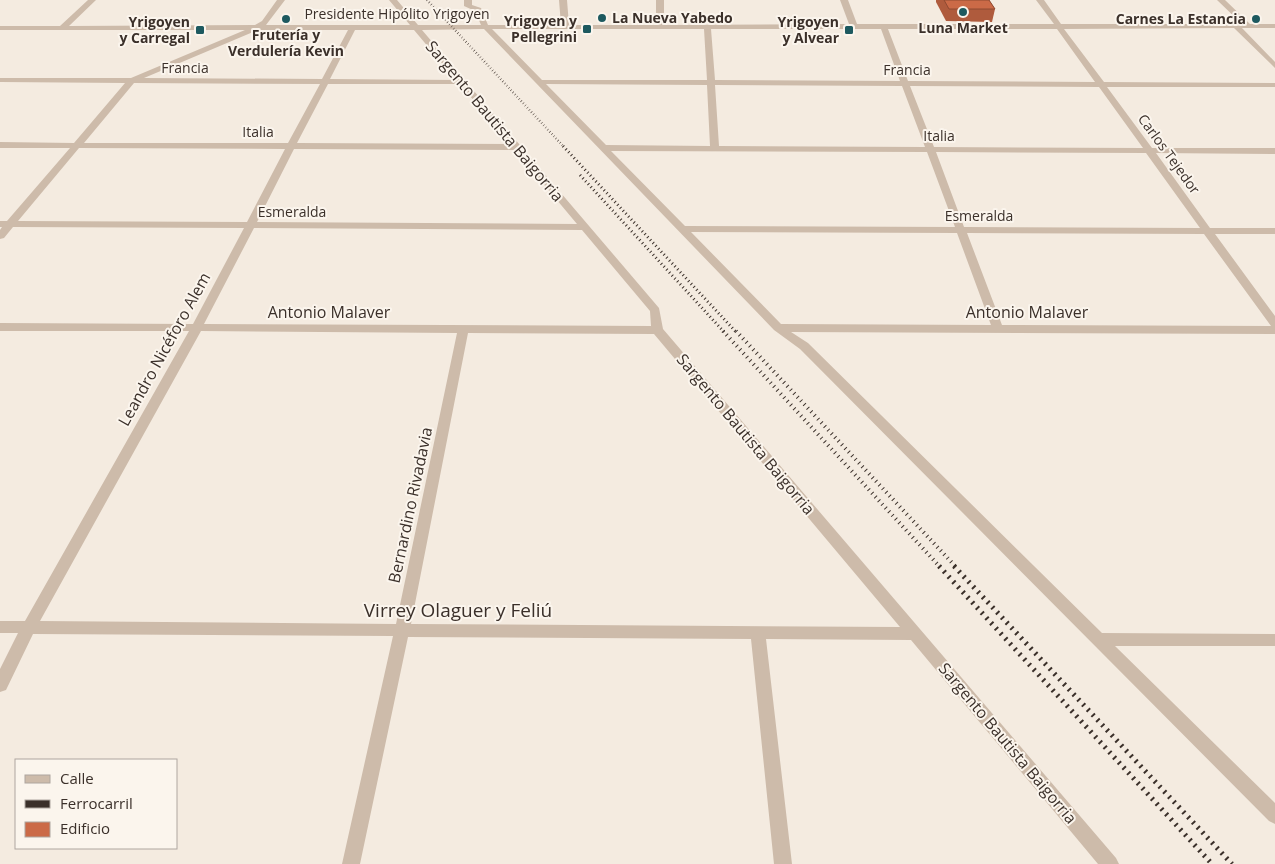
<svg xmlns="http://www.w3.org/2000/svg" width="1275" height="864" font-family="'Open Sans',sans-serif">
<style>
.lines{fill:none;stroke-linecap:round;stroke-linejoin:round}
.minor{fill:#cdbbaa;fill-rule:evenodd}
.rail-far3{stroke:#3b302a;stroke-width:2.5;stroke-dasharray:0.5 2.5;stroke-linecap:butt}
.rail-far2{stroke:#3b302a;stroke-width:3;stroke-dasharray:1 3;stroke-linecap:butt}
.rail-far1{stroke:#3b302a;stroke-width:4;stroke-dasharray:1 4;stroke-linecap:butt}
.rail{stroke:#3b302a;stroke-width:5;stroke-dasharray:2 5;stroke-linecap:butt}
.wall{fill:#af5b3d}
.building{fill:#cb6a47;stroke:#8e4a32}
.poi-dot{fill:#1d595f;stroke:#fbf5ed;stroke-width:2}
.labels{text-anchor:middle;stroke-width:4;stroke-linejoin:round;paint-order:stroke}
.far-street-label{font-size:14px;fill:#3b302a;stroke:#fbf5ed}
.far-poi-label{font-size:14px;font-weight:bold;fill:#3b302a;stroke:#fbf5ed;text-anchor:end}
.street-label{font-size:16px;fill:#3b302a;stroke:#fbf5ed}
.near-street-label{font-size:19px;fill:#3b302a;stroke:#fbf5ed}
</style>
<rect width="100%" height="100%" fill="#f4ebe0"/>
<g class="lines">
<!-- minor -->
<path class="minor" d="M 88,0 L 96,0 L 69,26 L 255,25 L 262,21 L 277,0 L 285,0 L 266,25 L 410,25 L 389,0 L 397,0 L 418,25 L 481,25 L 475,11 L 464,6 L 464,0 L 472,0 L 472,5 L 481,8 L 488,25 L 561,25 L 559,0 L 567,0 L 569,25 L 656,25 L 656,0 L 664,0 L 664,25 L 849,24 L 840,0 L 848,0 L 857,24 L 1054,24 L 1036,0 L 1044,0 L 1061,24 L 1242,24 L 1217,0 L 1225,0 L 1250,24 L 1275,24 L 1275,28 L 1242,28 L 1275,62 L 1275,68 L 1234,28 L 1064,29 L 1104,82 L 1275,83 L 1275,87 L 1107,87 L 1152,148 L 1275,148 L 1275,154 L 1156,153 L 1210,228 L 1275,228 L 1275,234 L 1215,234 L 1275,316 L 1275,334 L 791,332 L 808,343 L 1102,633 L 1275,634 L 1275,646 L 1115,646 L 1275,803 L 1275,824 L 1269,821 L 800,349 L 774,330 L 484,29 L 422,30 L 659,308 L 663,329 L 1116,858 L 1119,864 L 1098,864 L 911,640 L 766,639 L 792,864 L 774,864 L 751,639 L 408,637 L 360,864 L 342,864 L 393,636 L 33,634 L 6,690 L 0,692 L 0,669 L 18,633 L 0,633 L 0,621 L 25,621 L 189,331 L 0,331 L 0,323 L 193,324 L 244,228 L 13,227 L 4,238 L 0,239 L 0,230 L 2,227 L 0,227 L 0,221 L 7,221 L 70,148 L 0,148 L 0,142 L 74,143 L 125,83 L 0,82 L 0,78 L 131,78 L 245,30 L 0,30 L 0,26 L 60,26 ZM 492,29 L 704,29 L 707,80 L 542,80 ZM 711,29 L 881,29 L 900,81 L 715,80 ZM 888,29 L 1057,29 L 1095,82 L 908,81 ZM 258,30 L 348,30 L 322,79 L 144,78 ZM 355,30 L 414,30 L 456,80 L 330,79 ZM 134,83 L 320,84 L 288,143 L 84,143 ZM 328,84 L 460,84 L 510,144 L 297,143 ZM 546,84 L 707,85 L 710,146 L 606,145 ZM 715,85 L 902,86 L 925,147 L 719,146 ZM 910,86 L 1099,87 L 1143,148 L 934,147 ZM 79,148 L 285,149 L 247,222 L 18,221 ZM 294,149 L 515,150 L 577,224 L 257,222 ZM 611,151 L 927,152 L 955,227 L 685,226 ZM 936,152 L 1146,153 L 1200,228 L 964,227 ZM 254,228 L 582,230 L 650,311 L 651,326 L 204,324 ZM 691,232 L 957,233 L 991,325 L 781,324 ZM 967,233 L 1204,234 L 1271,326 L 1002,325 ZM 201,331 L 457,333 L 396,624 L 40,621 ZM 468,333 L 654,334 L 900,627 L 411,624 Z"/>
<!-- rail-far3 -->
<path class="rail-far3" d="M 427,0 L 564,147"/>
<!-- rail-far2 -->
<path class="rail-far2" d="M 563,146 L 737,333
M 580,175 L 725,333"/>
<!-- rail-far1 -->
<path class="rail-far1" d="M 723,331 L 940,567
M 736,331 L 956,567"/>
<!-- rail -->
<path class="rail" d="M 939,566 L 1212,864
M 954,566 L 1232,864"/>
</g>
<!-- wall -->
<path class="wall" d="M 936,0 L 989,0 L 995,9 L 992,22 L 946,21 L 936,2 Z"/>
<!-- building -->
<path class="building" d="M 944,0 L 989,0 L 995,9 L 949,9 Z"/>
<!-- markers -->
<g class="poi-dot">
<circle cx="963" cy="12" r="5"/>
<circle cx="602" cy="18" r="5"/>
<circle cx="286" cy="19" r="5"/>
<circle cx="1256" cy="19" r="5"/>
<rect x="582" y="24" width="10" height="10" rx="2.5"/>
<rect x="195" y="25" width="10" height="10" rx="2.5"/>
<rect x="844" y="25" width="10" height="10" rx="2.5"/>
</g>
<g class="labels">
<!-- far-street labels -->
<g class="far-street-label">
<text x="397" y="19">Presidente Hipólito Yrigoyen</text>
<text x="185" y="73">Francia</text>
<text x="907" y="75">Francia</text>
<text x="258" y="137">Italia</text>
<text x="939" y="141">Italia</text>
<text transform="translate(1169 154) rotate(54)" y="5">Carlos Tejedor</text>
<text x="292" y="217">Esmeralda</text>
<text x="979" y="221">Esmeralda</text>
</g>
<!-- far-poi labels -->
<g class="far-poi-label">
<text x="612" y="23" text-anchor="start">La Nueva Yabedo</text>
<text x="1246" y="24">Carnes La Estancia</text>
<text x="577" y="26">Yrigoyen y<tspan x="577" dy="16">Pellegrini</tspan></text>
<text x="190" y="27">Yrigoyen<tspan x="190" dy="16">y Carregal</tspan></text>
<text x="839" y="27">Yrigoyen<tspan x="839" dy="16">y Alvear</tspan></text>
<text x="963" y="33" text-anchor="middle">Luna Market</text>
<text x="286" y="40" text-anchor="middle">Frutería y<tspan x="286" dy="16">Verdulería Kevin</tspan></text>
</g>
<!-- street labels -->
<g class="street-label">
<text transform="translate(495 121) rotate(50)" y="6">Sargento Bautista Baigorria</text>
<text x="329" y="318">Antonio Malaver</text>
<text x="1027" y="318">Antonio Malaver</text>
<text transform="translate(164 349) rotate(-61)" y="6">Leandro Nicéforo Alem</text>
<text transform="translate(746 434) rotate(50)" y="6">Sargento Bautista Baigorria</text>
<text transform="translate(410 505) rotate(-78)" y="6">Bernardino Rivadavia</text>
<text transform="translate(1008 743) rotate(50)" y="6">Sargento Bautista Baigorria</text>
</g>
<!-- near-street labels -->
<g class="near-street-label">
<text x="458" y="617">Virrey Olaguer y Feliú</text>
</g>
</g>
<!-- legend -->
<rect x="15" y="759" width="162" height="90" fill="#fbf5ed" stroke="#aea69f"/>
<rect x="25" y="775" width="25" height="8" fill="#cdbbaa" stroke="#aea69f"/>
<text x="60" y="784" font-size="15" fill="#3b302a">Calle</text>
<rect x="25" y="800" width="25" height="8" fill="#3b302a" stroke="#aea69f"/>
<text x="60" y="809" font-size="15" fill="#3b302a">Ferrocarril</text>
<rect x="25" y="822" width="25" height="15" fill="#cb6a47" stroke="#aea69f"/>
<text x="60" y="834" font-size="15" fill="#3b302a">Edificio</text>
</svg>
